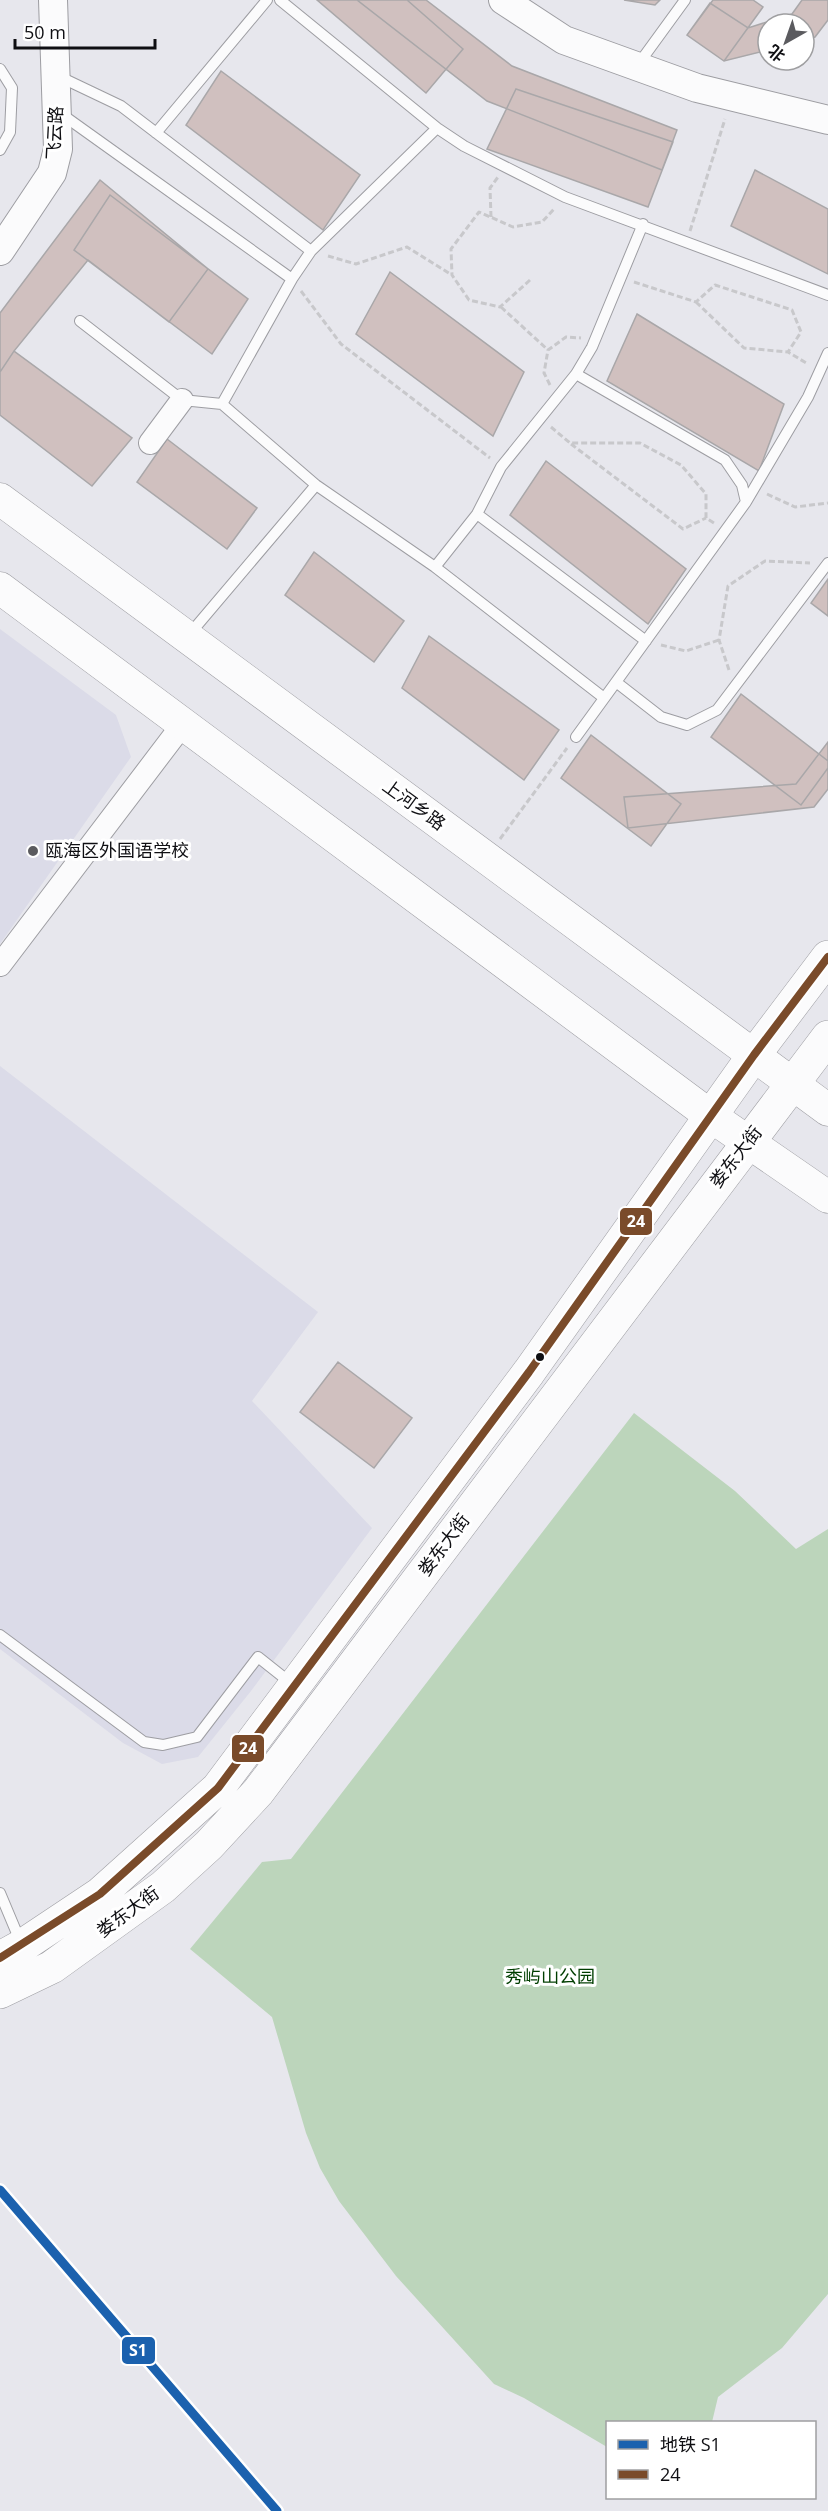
<svg xmlns="http://www.w3.org/2000/svg" width="828" height="2511" font-family="'Open Sans','Noto Sans SC',sans-serif">
<style>
.built{fill:#dbdbe8}
.green{fill:#bcd5bb}
.building{fill:#d0c0bf;stroke:#a9a7a9;stroke-width:1.5}
.lines{fill:none;stroke-linecap:round;stroke-linejoin:round}
.service-casing{stroke:#9d9da2;stroke-width:12}
.minor-casing{stroke:#9d9da2;stroke-width:24}
.tertiary-casing{stroke:#9d9da2;stroke-width:30}
.secondary-casing{stroke:#9d9da2;stroke-width:33}
.primary-casing{stroke:#9d9da2;stroke-width:34}
.path{stroke:#c8c8cb;stroke-width:3;stroke-dasharray:6 3;stroke-linecap:butt}
.service{stroke:#fbfbfc;stroke-width:10}
.minor{stroke:#fbfbfc;stroke-width:22}
.tertiary{stroke:#fbfbfc;stroke-width:28}
.secondary{stroke:#fbfbfc;stroke-width:32}
.primary{stroke:#fbfbfc;stroke-width:33}
.bus-1-casing{stroke:#fff;stroke-width:12}
.bus-1{stroke:#7a4b2a;stroke-width:8}
.metro-1-casing{stroke:#fff;stroke-width:14}
.metro-1{stroke:#1b61ae;stroke-width:9}
.poi-dot{fill:#5b5b5f;stroke:#fff;stroke-width:2}
.bus-dot{fill:#0f0f13;stroke:#fff;stroke-width:2}
.labels{text-anchor:middle;stroke-width:6;stroke-linejoin:round;paint-order:stroke}
.street-label{font-size:18px;fill:#0f0f13;stroke:#fff}
.poi-label{font-size:18px;fill:#0f0f13;stroke:#fff;text-anchor:start}
.park-label{font-size:18px;fill:#003e00;stroke:#fff}
.line-badge{stroke:#fff;stroke-width:2}
.badge-label{font-size:16px;text-anchor:middle;font-weight:bold;fill:#fff}
</style>
<rect width="100%" height="100%" fill="#e7e7ed"/>
<!-- built -->
<path class="built" d="M 0,629 L 116,715 L 131,757 L 0,944 Z
M 0,1066 L 318,1312 L 252,1401 L 372,1528 L 251,1691 L 198,1757 L 162,1764 L 123,1743 L 0,1649 Z"/>
<!-- green -->
<path class="green" d="M 634,1413 L 735,1491 L 796,1549 L 828,1529 L 828,2294 L 782,2348 L 718,2397 L 712,2422 L 608,2422 L 607,2447 L 524,2398 L 494,2384 L 396,2276 L 339,2201 L 320,2168 L 306,2133 L 272,2017 L 190,1949 L 262,1862 L 291,1859 Z"/>
<!-- building -->
<path class="building" d="M 317,0 L 407,0 L 463,49 L 426,93 Z
M 357,0 L 426,0 L 512,66 L 677,130 L 662,170 L 487,101 Z
M 624,0 L 660,0 L 655,5 Z
M 713,0 L 753,0 L 763,7 L 724,61 L 687,35 Z
M 802,0 L 828,0 L 828,20 L 815,37 L 804,40 L 804,24 L 768,24 L 768,50 L 724,61 L 687,35 L 710,3 L 748,28 L 792,14 Z
M 221,71 L 360,175 L 323,230 L 186,125 Z
M 516,89 L 673,142 L 648,207 L 487,149 Z
M 755,170 L 828,209 L 828,274 L 731,226 Z
M 100,180 L 208,269 L 169,322 L 88,260 L 14,351 L 132,438 L 92,486 L 0,415 L 0,313 Z
M 110,195 L 248,299 L 212,354 L 74,250 Z
M 390,272 L 524,372 L 493,436 L 356,334 Z
M 637,314 L 784,404 L 759,471 L 607,381 Z
M 14,351 L 132,438 L 92,486 L 0,415 L 0,372 Z
M 167,439 L 257,508 L 227,549 L 137,482 Z
M 546,461 L 686,569 L 648,624 L 510,515 Z
M 314,552 L 404,621 L 374,662 L 285,595 Z
M 828,579 L 828,616 L 811,603 Z
M 429,636 L 559,730 L 524,780 L 402,688 Z
M 741,694 L 828,761 L 828,768 L 801,805 L 711,737 Z
M 591,735 L 681,804 L 651,846 L 561,778 Z
M 828,742 L 828,789 L 814,807 L 628,828 L 624,797 L 796,784 Z
M 338,1362 L 412,1418 L 374,1468 L 300,1412 Z"/>
<g class="lines">
<defs>
<path id="service" d="M 280,0 L 437,128 L 464,146 L 565,197 L 828,295
M 637,66 L 685,0
M 0,69 L 12,88 L 10,132 L 0,150
M 58,76 L 121,106 L 311,251
M 60,113 L 292,279
M 156,133 L 267,0
M 80,321 L 182,400 L 222,404 L 316,485 L 435,567 L 604,698
M 576,374 L 725,460 L 742,485 L 746,502 L 616,682
M 222,404 L 292,279 L 311,251 L 437,128
M 746,502 L 808,397 L 828,353
M 477,514 L 646,641
M 435,567 L 477,514 L 501,467 L 576,374 L 592,347 L 643,224
M 188,636 L 316,485
M 576,737 L 616,682 L 661,717 L 687,725 L 717,710 L 828,563
M 0,1635 L 144,1742 L 163,1745 L 197,1737 L 258,1657 L 292,1684
M 0,1893 L 21,1943"/>
<path id="minor" d="M 150,443 L 182,400
M 0,965 L 183,724"/>
<path id="tertiary" d="M 503,0 L 564,40 L 697,88 L 828,120
M 0,251 L 52,173 L 58,149 L 53,0"/>
<path id="secondary" d="M 0,499 L 828,1110
M 0,588 L 712,1117 L 828,1197"/>
<path id="primary" d="M 0,1958 L 22,1946 L 100,1894 L 218,1788 L 529,1372 L 754,1055 L 828,957
M 0,1992 L 52,1967 L 163,1887 L 209,1845 L 258,1792 L 828,1037"/>
</defs>
<!-- service casing -->
<use href="#service" class="service-casing"/>
<!-- minor casing -->
<use href="#minor" class="minor-casing"/>
<!-- tertiary casing -->
<use href="#tertiary" class="tertiary-casing"/>
<!-- secondary casing -->
<use href="#secondary" class="secondary-casing"/>
<!-- primary casing -->
<use href="#primary" class="primary-casing"/>
<!-- path -->
<path class="path" d="M 491,217 L 490,188 L 498,177
M 690,231 L 725,119
M 328,256 L 356,264 L 407,247 L 452,275
M 530,280 L 500,307 L 469,300 L 452,275 L 451,249 L 479,212 L 513,227 L 542,222 L 555,208
M 634,282 L 696,302 L 715,285 L 792,310 L 801,332 L 788,352 L 808,364
M 301,291 L 341,344 L 490,458
M 696,302 L 744,348 L 788,352
M 501,307 L 548,350
M 550,385 L 544,373 L 548,350 L 566,337 L 581,338
M 551,427 L 570,443 L 640,443 L 681,465 L 706,494 L 706,518 L 714,523
M 571,444 L 683,529 L 706,518
M 767,494 L 795,507 L 828,503
M 661,645 L 686,651 L 719,640
M 729,670 L 719,640 L 728,586 L 765,561 L 810,563
M 500,839 L 567,748"/>
<!-- service -->
<use href="#service" class="service"/>
<!-- minor -->
<use href="#minor" class="minor"/>
<!-- tertiary -->
<use href="#tertiary" class="tertiary"/>
<!-- secondary -->
<use href="#secondary" class="secondary"/>
<!-- primary -->
<use href="#primary" class="primary"/>
<defs>
<path id="bus-1" d="M 0,1958 L 100,1894 L 218,1788 L 529,1372 L 754,1055 L 828,957"/>
</defs>
<!-- bus-1 casing -->
<use href="#bus-1" class="bus-1-casing"/>
<!-- bus-1 -->
<use href="#bus-1" class="bus-1"/>
<defs>
<path id="metro-1" d="M 0,2190 L 277,2511"/>
</defs>
<!-- metro-1 casing -->
<use href="#metro-1" class="metro-1-casing"/>
<!-- metro-1 -->
<use href="#metro-1" class="metro-1"/>
</g>
<!-- markers -->
<circle class="poi-dot" cx="33" cy="851" r="6"/>
<circle class="bus-dot" cx="540" cy="1357" r="5"/>
<g class="labels">
<!-- street labels -->
<g class="street-label">
<text transform="translate(55 133) rotate(-87)" y="6">飞云路</text>
<text transform="translate(414 805) rotate(36)" y="6">上河乡路</text>
<text transform="translate(736 1157) rotate(-52)" y="6">娄东大街</text>
<text transform="translate(444 1545) rotate(-53)" y="6">娄东大街</text>
<text transform="translate(128 1912) rotate(-36)" y="6">娄东大街</text>
</g>
<!-- poi labels -->
<g class="poi-label">
<text x="45" y="857">瓯海区外国语学校</text>
</g>
<!-- park labels -->
<g class="park-label">
<text x="550" y="1983">秀屿山公园</text>
</g>
</g>
<g class="line-badge">
<rect x="619" y="1207" width="34" height="29" rx="6" fill="#7a4b2a"/>
<rect x="231" y="1734" width="34" height="29" rx="6" fill="#7a4b2a"/>
<rect x="121" y="2336" width="35" height="29" rx="6" fill="#1b61ae"/>
</g>
<g class="badge-label">
<text x="636" y="1227">24</text>
<text x="248" y="1754">24</text>
<text x="138" y="2356">S1</text>
</g>
<!-- legend -->
<rect x="606" y="2421" width="210" height="78" fill="#ffffff" stroke="#9f9fa1" stroke-width="1.5"/>
<rect x="618" y="2440" width="30" height="9" fill="#1b61ae" stroke="#9f9fa1" stroke-width="1.5"/>
<text x="660" y="2451" font-size="18" fill="#0f0f13">地铁 S1</text>
<rect x="618" y="2470" width="30" height="9" fill="#7a4b2a" stroke="#9f9fa1" stroke-width="1.5"/>
<text x="660" y="2481" font-size="18" fill="#0f0f13">24</text>
<!-- north arrow -->
<g transform="translate(786 42) rotate(220)"><circle r="28" fill="#ffffff" stroke="#9f9fa1" stroke-width="1.5"/>
<path d="M0-4.5L10 22L0 15L-10 22Z" fill="#5b5b5f"/>
<text y="-9" font-size="16" font-weight="bold" text-anchor="middle" fill="#0f0f13">北</text>
</g>
<!-- scale -->
<path d="M15 39v9h140v-9" fill="none" stroke="#0f0f13" stroke-width="3"/>
<text x="24" y="39" font-size="18" fill="#0f0f13" stroke="#ffffff" stroke-width="4.5" paint-order="stroke">50 m</text>
</svg>
